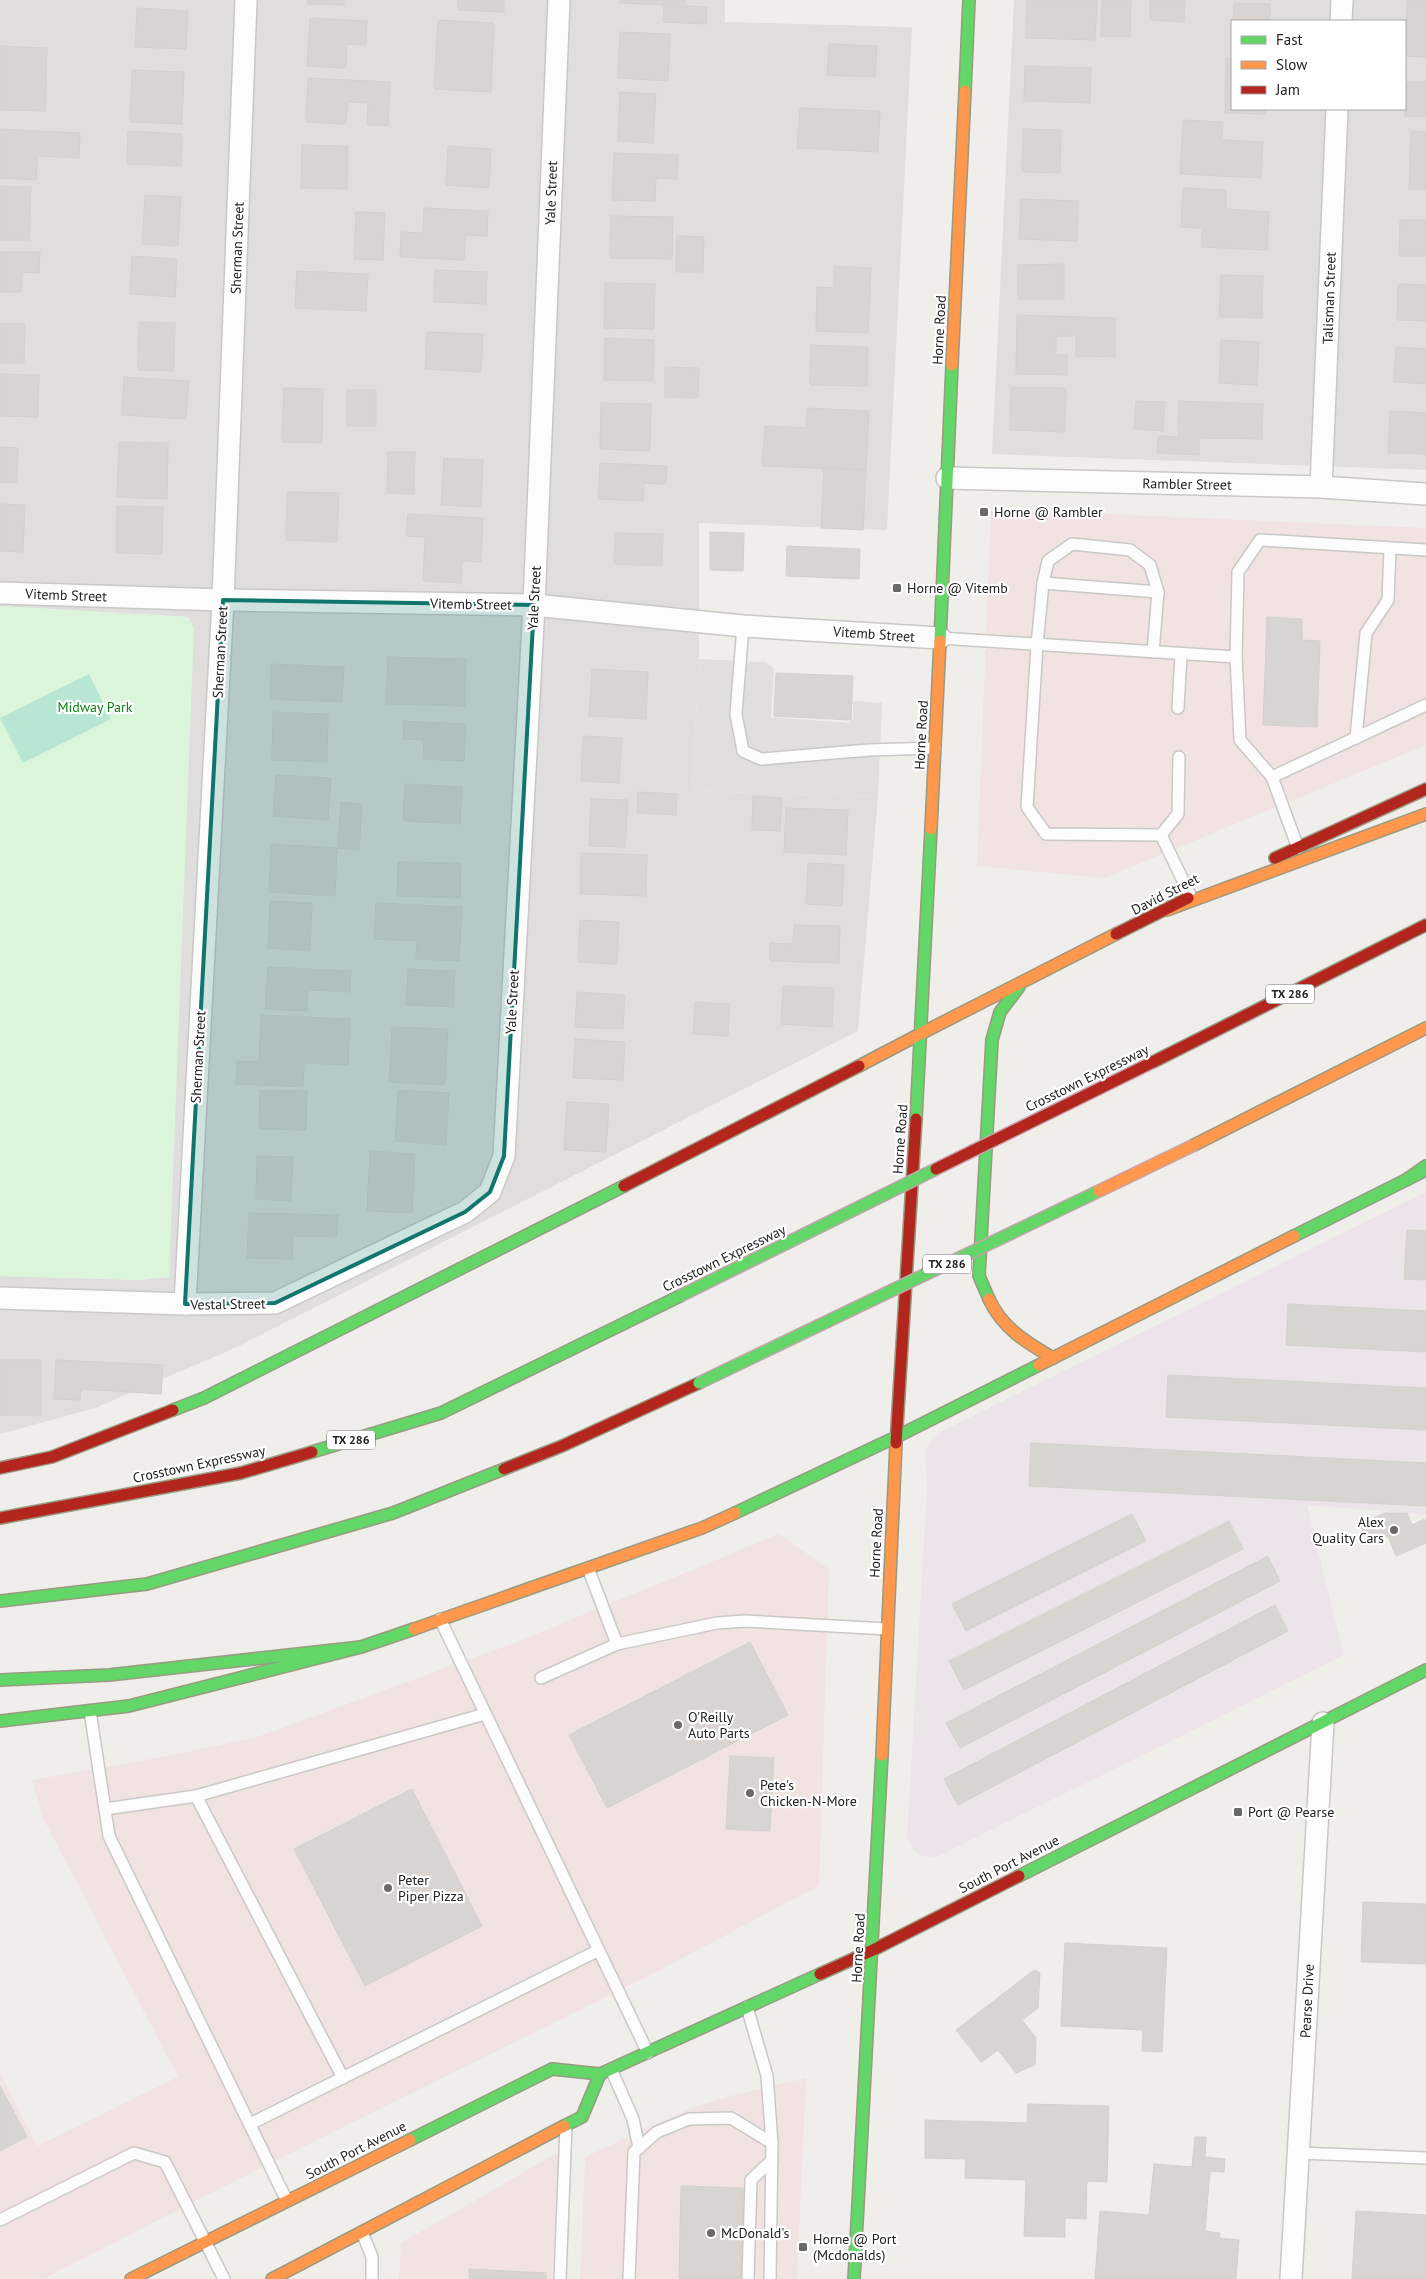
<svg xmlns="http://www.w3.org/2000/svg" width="1426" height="2279" font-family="'PT Sans',sans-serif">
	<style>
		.residential { fill: #dfdedc; fill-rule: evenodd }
		.commercial { fill: #f1e3e1 }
		.industrial { fill: #ede4e9 }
		.park { fill: #daf5da }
		.pitch { fill: #b7e6d2 }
		.parking { fill: #e0dfde }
		.building { fill: #d7d4d2; stroke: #d3d0cc }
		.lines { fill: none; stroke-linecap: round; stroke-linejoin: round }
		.lane-casing { stroke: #c9c8c7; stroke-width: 14 }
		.street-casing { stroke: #c9c8c7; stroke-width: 24 }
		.fast-casing { stroke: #999a82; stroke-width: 14 }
		.slow-casing { stroke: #999a82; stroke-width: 14 }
		.jam-casing { stroke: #999a82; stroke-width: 14 }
		.lane { stroke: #fdfcfc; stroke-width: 11 }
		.street { stroke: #fdfcfc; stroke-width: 21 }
		.fast { stroke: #63d668; stroke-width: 11 }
		.slow { stroke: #ff974d; stroke-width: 11 }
		.jam { stroke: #b3261e; stroke-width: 11 }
		.fast-bridge-casing { stroke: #c5a2ac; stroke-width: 14; stroke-linecap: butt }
		.slow-bridge-casing { stroke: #c5a2ac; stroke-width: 14; stroke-linecap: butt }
		.jam-bridge-casing { stroke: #c5a2ac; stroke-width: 14; stroke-linecap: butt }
		.fast-bridge { stroke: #63d668; stroke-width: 11 }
		.slow-bridge { stroke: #ff974d; stroke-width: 11 }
		.jam-bridge { stroke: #b3261e; stroke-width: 11 }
		.marked { fill: #0f766e; fill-opacity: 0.2; stroke: #0f766e; stroke-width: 4; stroke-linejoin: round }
		.poi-dot { fill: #6a6968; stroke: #fff; stroke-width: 2 }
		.labels { text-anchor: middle; stroke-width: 4.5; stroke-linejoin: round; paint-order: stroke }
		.shield { fill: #fff; stroke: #646464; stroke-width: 1 }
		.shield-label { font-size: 12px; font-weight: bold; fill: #222 }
		.street-label { font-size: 14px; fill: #222; stroke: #fff }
		.poi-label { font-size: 14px; fill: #222; stroke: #fff; text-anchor: start }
		.park-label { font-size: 14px; fill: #0c8416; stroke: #fff }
	</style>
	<rect width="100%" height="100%" fill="#f0eeeb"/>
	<g class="residential">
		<path d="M0,0H725V22L912,27L887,530L699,523V659L692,791L878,797L858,1031L235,1348L95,1408L0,1434V1276L139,1280L169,1277L188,617L0,606Z"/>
		<path d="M1014,0H1426V470L992,454ZM1232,21H1405V109H1232Z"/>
	</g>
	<g class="commercial">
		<path d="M991,509L1426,528V745L1105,878L977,866Z"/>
		<path d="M779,1534L829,1569L819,1886L654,1973L233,2182L43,2279H0V2073L37,2146L178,2077L42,1816L32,1780L162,1757L254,1738L514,1643Z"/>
		<path d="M806,2078L797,2279H580L585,2157L691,2108L730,2096Z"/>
		<path d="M559,2152L552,2279H399L401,2243Z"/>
	</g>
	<path class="industrial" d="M1426,1192V1515L1307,1505L1344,1655L937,1857L922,1856L916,1853L907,1837L927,1487L925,1451L931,1440L942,1431Z"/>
	<path class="park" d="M0,606L188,617L194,628L169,1277L139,1280L0,1276Z"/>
	<path class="pitch" d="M89,674L111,719L23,763L0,718Z"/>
	<path class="parking" d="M699,659L766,662L774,669L771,717L849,723L853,718V701L882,703L878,797L692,791Z"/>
	<g class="building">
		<path d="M308,0H344V5L308,4Z"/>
		<path d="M458,0H504V12L458,10Z"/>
		<path d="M620,0H685V6L707,7L706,24L663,22L664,5L620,3Z"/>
		<path d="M1027,0H1097L1095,40L1026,38Z"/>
		<path d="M1102,0H1131L1130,37L1101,36Z"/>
		<path d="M1150,0H1185L1184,22L1150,20Z"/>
		<path d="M1407,0H1426V57L1405,56Z"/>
		<path d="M1234,3L1270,4V21H1233Z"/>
		<path d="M137,8L188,11L186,49L135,47Z"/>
		<path d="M310,18L367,21L366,45L347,44L346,68L307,66Z"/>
		<path d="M438,20L494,23L491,92L434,89Z"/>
		<path d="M620,32L670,34L668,81L618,78Z"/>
		<path d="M829,44L877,46L875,77L827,75Z"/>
		<path d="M0,46L47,48L45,111L0,110Z"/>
		<path d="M1226,58H1232V109H1266L1265,114L1225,113Z"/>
		<path d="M1025,66L1091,68L1090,103L1024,101Z"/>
		<path d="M132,70L184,72L182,124L130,122Z"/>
		<path d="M308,78L390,82L388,126L367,125L368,103L348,102L346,124L306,122Z"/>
		<path d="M1407,82H1426V117L1405,116Z"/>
		<path d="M620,92L656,94L653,143L618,141Z"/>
		<path d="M800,108L880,111L878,152L797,148Z"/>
		<path d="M1183,120L1223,122L1222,140L1263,142L1261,178L1180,174Z"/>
		<path d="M0,129L80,133L79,158L38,156L36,180L0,178Z"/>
		<path d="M1023,129L1061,130L1060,173L1022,172Z"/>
		<path d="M128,131L182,134L181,166L127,164Z"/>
		<path d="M1411,131L1426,132V189H1409Z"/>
		<path d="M302,145L348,146L347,189L301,188Z"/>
		<path d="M448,146L491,149L489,188L446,185Z"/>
		<path d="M614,153L678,155L677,179L656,178L655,201L612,200Z"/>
		<path d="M0,186L31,187L29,240H0Z"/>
		<path d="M1183,188L1226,190V209L1269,212L1267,250L1202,247V228L1181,227Z"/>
		<path d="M145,195L181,197L178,246L142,244Z"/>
		<path d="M1021,199L1078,201L1077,241L1019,239Z"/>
		<path d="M424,208L488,211L487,236L466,235L464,260L400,257L401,232L423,233Z"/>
		<path d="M356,212L385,213L383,260L354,259Z"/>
		<path d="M611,216L673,217L672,259L610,258Z"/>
		<path d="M1400,220H1426V256H1399Z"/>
		<path d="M677,236L704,237L703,272H676Z"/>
		<path d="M0,252H40L39,273L22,272L21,292H0Z"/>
		<path d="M132,256L177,259L175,297L130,294Z"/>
		<path d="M1064,264V299H1018V265Z"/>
		<path d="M835,266L871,268L868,333L816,331L817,287L834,288Z"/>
		<path d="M435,270L487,272L486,304L434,302Z"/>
		<path d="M297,271L368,274L366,311L295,308Z"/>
		<path d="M1221,275L1263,276L1262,318L1219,317Z"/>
		<path d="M605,283L655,284L654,329L604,328Z"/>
		<path d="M1398,284L1426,285V321L1397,320Z"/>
		<path d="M1017,315L1115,318V357L1076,356V336H1056V355H1067V375L1016,374Z"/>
		<path d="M139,322L175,323L174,371L138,370Z"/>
		<path d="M0,323L25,324L24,363H0Z"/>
		<path d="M427,332L483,334L481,372L425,369Z"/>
		<path d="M605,338L654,340L653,381L604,380Z"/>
		<path d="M1221,340L1259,342L1257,385L1219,383Z"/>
		<path d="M811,345L868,347L867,386L810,385Z"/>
		<path d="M1396,347L1426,349V384L1394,382Z"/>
		<path d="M665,367L699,368L698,398L665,397Z"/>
		<path d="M0,374L39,375L38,417L0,416Z"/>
		<path d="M124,377L189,381L186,419L122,415Z"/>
		<path d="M1011,387L1066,388L1065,432L1010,430Z"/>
		<path d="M284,388L323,389L322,443L282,442Z"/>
		<rect x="347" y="390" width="29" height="36"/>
		<path d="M1136,401L1165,402L1163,431L1134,429Z"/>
		<path d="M1179,401L1263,404L1262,439L1199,438V455L1157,453L1158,436L1178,437Z"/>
		<path d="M601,403L651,404L650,451L600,449Z"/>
		<path d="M807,408L869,411L866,470L762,466L765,426L806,428Z"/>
		<path d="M1390,411L1426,413V454L1388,453Z"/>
		<path d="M119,442L168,443L167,499L117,497Z"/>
		<path d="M0,447L18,448L17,483L0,482Z"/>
		<path d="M388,452H415L414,494L387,493Z"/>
		<path d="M444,458L483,460L481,507L441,505Z"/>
		<path d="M600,463L667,466L666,484L644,483L643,501L598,499Z"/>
		<path d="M824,468L866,470L863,530L821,528Z"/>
		<path d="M287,492L339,493L337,542L286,540Z"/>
		<path d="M0,504L25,505L23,552L0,551Z"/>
		<path d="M117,506L163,507L162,554L116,553Z"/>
		<path d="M408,514L483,518L481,562L462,561L461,583L423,581L425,537L406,536Z"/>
		<path d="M710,532L744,533L743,571L710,570Z"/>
		<path d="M615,533L663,534L662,566L614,564Z"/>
		<path d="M787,546L860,549L859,579L786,576Z"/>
		<path d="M1267,617L1302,619V640L1320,641L1317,727L1263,725Z"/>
		<path d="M388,657L466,659L465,706L386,704Z"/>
		<path d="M271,664L344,667L342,702L270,699Z"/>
		<path d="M592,669L648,672L646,719L589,716Z"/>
		<path d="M776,673L853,676L851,720L774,716Z"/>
		<path d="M273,712L328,714L327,762L272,760Z"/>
		<path d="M404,721L466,724L464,761L423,759L424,740L403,739Z"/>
		<path d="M583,736L622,738L619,783L581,781Z"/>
		<path d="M276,775L331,778L328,820L273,816Z"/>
		<path d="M405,784L462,787L460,824L403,821Z"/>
		<path d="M638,792L677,794L676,815L637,813Z"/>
		<path d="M753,796L782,798L780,831L752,830Z"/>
		<path d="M591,799L628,800L625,847L589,846Z"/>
		<path d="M341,802L362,804L359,850L338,848Z"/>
		<path d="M786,808L848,810L846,855L784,852Z"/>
		<path d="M271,844L337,848L335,896L269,892Z"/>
		<path d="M581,853L647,855L646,896L580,894Z"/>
		<path d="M398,862L461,863L460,898L397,896Z"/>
		<path d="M808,863L844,865L842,906L806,904Z"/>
		<path d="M270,901L312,903L310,951L268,948Z"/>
		<path d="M376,903L462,907L459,961L416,959L417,941L374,939Z"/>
		<path d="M580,920L619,922L617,964L578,962Z"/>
		<path d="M794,925L840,926L839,963L770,961V943L793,944Z"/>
		<path d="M268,967L351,971L350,992L308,990L307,1011L265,1009Z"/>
		<path d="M408,969L455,971L453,1007L406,1005Z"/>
		<path d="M783,986L834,988L832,1027L781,1024Z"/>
		<path d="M577,992L625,995L623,1029L575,1027Z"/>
		<path d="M695,1002L730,1004L728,1036L693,1034Z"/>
		<path d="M261,1015L350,1019L348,1065L304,1063L303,1087L236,1084L237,1061L259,1062Z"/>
		<path d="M392,1027L448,1029L445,1085L389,1082Z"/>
		<path d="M575,1039L625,1042L623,1080L573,1078Z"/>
		<path d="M260,1090L307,1091L306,1130L259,1129Z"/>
		<path d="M398,1090L449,1093L446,1145L395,1141Z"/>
		<path d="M567,1102L609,1104L606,1152L564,1150Z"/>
		<path d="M370,1151L415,1154L412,1213L367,1211Z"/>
		<path d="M257,1156L293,1157L291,1201L256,1199Z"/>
		<path d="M249,1213L338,1215L337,1237L293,1236L292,1259L247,1258Z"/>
		<path d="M1407,1230L1426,1231V1280L1404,1279Z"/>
		<path d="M1288,1304L1426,1311V1352L1286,1345Z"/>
		<rect x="0" y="1360" width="41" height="55"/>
		<path d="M56,1360L163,1365L161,1394L81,1389L80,1400L54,1399Z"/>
		<path d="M1168,1375L1426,1388V1430L1166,1417Z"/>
		<path d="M1031,1443L1426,1463V1506L1029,1486Z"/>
		<path d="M1385,1513H1407L1412,1525L1425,1519L1426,1543L1396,1556L1388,1536L1368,1544L1360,1524Z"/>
		<path d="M1132,1514L1146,1541L966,1631L952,1604Z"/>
		<path d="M1229,1521L1243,1549L964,1690L949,1661Z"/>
		<path d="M1268,1556L1280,1581L960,1748L946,1723Z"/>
		<path d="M1275,1605L1288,1631L958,1805L944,1779Z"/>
		<path d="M750,1642L788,1715L607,1808L569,1735Z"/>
		<path d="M730,1756L774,1758L770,1831L726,1829Z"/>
		<path d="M412,1789L482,1926L365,1986L294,1849Z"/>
		<path d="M1363,1902L1426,1904V1964L1361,1962Z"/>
		<path d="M1065,1943L1167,1948L1162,2052L1142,2051L1143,2030L1061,2026Z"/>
		<path d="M1034,1970L1040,1973L1038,2008L1022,2020L1036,2038L1035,2065L1016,2073L998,2050L981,2062L956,2030Z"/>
		<path d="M0,2086L27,2137L0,2151Z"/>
		<path d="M1028,2104L1109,2106L1107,2182L1087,2181L1086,2219L1065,2218V2237L1024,2236L1026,2180L965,2178L966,2159L925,2158V2120L1027,2123Z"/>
		<path d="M1195,2137H1206L1205,2157L1225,2159L1224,2172L1210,2171L1205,2231L1220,2233L1219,2238L1239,2240L1236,2279H1095L1100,2211L1149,2215L1154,2164L1192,2167Z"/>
		<path d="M681,2186L743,2188L741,2279H679Z"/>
		<path d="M1356,2211L1426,2215V2279H1352Z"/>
		<path d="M469,2269L546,2273V2279H469Z"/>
	</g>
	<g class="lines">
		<defs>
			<g id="lane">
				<path d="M1043,583L1158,592"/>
				<path d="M743,626L736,714L743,751L761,759L869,750L935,748"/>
				<path d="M940,638L1236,657L1240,740L1272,777"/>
				<path d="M1153,652L1158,592L1150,565L1130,550L1072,544L1048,561L1043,583L1037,645L1027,807L1046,834L1161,835"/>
				<path d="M1236,657L1238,572L1260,540L1426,550"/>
				<path d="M1178,708L1181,655"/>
				<path d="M1356,738L1366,633L1388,600L1390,549"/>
				<path d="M1161,835L1178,814L1179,757"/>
				<path d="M1161,835L1191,897"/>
				<path d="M1298,848L1272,777L1426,705"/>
				<path d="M588,1568L617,1644L717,1623L746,1621L887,1629"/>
				<path d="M440,1619L648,2053"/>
				<path d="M541,1678L617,1644"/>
				<path d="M90,1711L109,1836L287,2201"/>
				<path d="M196,1796L343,2078"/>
				<path d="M105,1809L196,1796L485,1714"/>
				<path d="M747,2007L767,2076L772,2143"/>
				<path d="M611,2069L633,2119L639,2148"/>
				<path d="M250,2124L597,1951"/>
				<path d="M1299,2153L1426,2158"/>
				<path d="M0,2220L134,2153L165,2162L224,2279"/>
				<path d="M362,2232L372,2257V2279"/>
				<path d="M560,2279L566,2126"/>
				<path d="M629,2279L634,2152L657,2132L689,2119L731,2118L772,2143L770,2279"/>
				<path d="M748,2279L751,2180L772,2160"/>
			</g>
			<g id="street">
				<path d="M1341,21L1342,0"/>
				<path d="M947,478L1321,487L1426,494"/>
				<path d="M1321,487L1337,109"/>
				<path d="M0,593L223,600L534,605L743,626L940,638"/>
				<path d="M0,1298L185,1304L275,1303L465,1212L490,1192L504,1156L534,605L559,0"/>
				<path d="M185,1304L223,600L246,0"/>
				<path d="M1291,2279L1323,1723"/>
			</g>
			<g id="fast">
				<path d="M965,91L969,0"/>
				<path d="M940,641L952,365"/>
				<path d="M916,1119L931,829"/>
				<path d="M1406,1180L1426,1166"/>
				<path d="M1294,1236L1426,1170"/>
				<path d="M989,1299L979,1276L992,1040L1000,1012L1019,987"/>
				<path d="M173,1410L204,1398L624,1186"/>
				<path d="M312,1452L441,1413L680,1296"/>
				<path d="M735,1513L896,1437L1039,1365"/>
				<path d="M0,1601L147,1584L393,1513L504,1469"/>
				<path d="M0,1680L109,1675L361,1647"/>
				<path d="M0,1721L129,1706L361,1647L414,1629"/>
				<path d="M1019,1876L1426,1670"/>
				<path d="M564,2126L582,2117L600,2074"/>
				<path d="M410,2140L552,2069L600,2074L820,1974"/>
				<path d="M854,2279L882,1755"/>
			</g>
			<g id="slow">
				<path d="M952,365L965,91"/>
				<path d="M931,829L940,641"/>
				<path d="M1167,910L1426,814"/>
				<path d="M922,1033L1116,934"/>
				<path d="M859,1066L922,1033"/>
				<path d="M1194,1145L1426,1028"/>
				<path d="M989,1299C1002,1328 1027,1343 1053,1358"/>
				<path d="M1039,1365L1294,1236"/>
				<path d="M414,1629L702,1528L735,1513"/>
				<path d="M882,1755L896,1443"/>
				<path d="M131,2279L410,2140"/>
				<path d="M272,2279L564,2126"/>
			</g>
			<g id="jam">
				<path d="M1275,858L1426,789"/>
				<path d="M1116,934L1188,898"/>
				<path d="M1153,1062L1426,925"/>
				<path d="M624,1186L859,1066"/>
				<path d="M896,1443L916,1119"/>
				<path d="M0,1468L52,1457L173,1410"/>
				<path d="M504,1469L562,1446L699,1383"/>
				<path d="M0,1518L241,1473L312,1452"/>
				<path d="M820,1974L873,1950L1019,1876"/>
			</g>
		</defs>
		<use href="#lane" class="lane-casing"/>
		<use href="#street" class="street-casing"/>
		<use href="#fast" class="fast-casing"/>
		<use href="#slow" class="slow-casing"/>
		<use href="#jam" class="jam-casing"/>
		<use href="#lane" class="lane"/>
		<use href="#street" class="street"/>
		<use href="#fast" class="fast"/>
		<use href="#slow" class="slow"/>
		<use href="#jam" class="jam"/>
		<defs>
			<g id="fast-bridge">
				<path d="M680,1296L936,1169"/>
				<path d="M699,1383L1099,1191"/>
			</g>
			<path id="slow-bridge" d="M1099,1191L1194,1145"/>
			<path id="jam-bridge" d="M936,1169L1153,1062"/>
		</defs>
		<use href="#fast-bridge" class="fast-bridge-casing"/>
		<use href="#slow-bridge" class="slow-bridge-casing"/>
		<use href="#jam-bridge" class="jam-bridge-casing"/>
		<use href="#fast-bridge" class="fast-bridge"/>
		<use href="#slow-bridge" class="slow-bridge"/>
		<use href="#jam-bridge" class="jam-bridge"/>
	</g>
	<path class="marked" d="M223,600L534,605L504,1156L490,1192L465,1212L275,1303L185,1304Z"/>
	<g class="poi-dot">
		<rect x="979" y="507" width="10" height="10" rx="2.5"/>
		<rect x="892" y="583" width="10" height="10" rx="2.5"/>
		<circle cx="1394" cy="1530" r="5"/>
		<circle cx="678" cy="1725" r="5"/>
		<circle cx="750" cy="1793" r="5"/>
		<rect x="1233" y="1807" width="10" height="10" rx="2.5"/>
		<circle cx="388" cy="1888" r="5"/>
		<circle cx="711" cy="2233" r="5"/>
		<rect x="798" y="2242" width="10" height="10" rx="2.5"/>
	</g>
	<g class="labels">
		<g class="shield">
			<rect x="1266" y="984.5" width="48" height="19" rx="4"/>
			<rect x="923" y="1254.5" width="48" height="19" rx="4"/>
			<rect x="327" y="1430.5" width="48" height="19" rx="4"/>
		</g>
		<g class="shield-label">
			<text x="1290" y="998">TX 286</text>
			<text x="947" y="1268">TX 286</text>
			<text x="351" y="1444">TX 286</text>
		</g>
		<g class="street-label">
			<text transform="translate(551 193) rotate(-88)" y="5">Yale Street</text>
			<text transform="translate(237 248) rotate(-88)" y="5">Sherman Street</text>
			<text transform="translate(1329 298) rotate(-88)" y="5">Talisman Street</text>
			<text transform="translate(939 330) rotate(-87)" y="5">Horne Road</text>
			<text transform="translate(1187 484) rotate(1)" y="5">Rambler Street</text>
			<text transform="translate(66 595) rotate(2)" y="5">Vitemb Street</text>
			<text transform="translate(534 598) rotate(-87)" y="5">Yale Street</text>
			<text transform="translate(471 604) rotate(1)" y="5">Vitemb Street</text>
			<text transform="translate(874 634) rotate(4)" y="5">Vitemb Street</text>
			<text transform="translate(220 652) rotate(-87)" y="5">Sherman Street</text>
			<text transform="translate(921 735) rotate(-87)" y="5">Horne Road</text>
			<text transform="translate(1165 894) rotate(-27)" y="5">David Street</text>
			<text transform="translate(512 1002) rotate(-87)" y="5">Yale Street</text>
			<text transform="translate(198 1057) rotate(-87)" y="5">Sherman Street</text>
			<text transform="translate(1087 1078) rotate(-26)" y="5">Crosstown Expressway</text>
			<text transform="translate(900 1139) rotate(-86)" y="5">Horne Road</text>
			<text transform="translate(724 1258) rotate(-26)" y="5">Crosstown Expressway</text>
			<text transform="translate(228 1304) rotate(-1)" y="5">Vestal Street</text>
			<text transform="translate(199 1464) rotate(-12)" y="5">Crosstown Expressway</text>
			<text transform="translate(876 1543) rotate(-87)" y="5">Horne Road</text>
			<text transform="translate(1009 1864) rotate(-27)" y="5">South Port Avenue</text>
			<text transform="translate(858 1948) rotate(-87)" y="5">Horne Road</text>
			<text transform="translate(1307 2001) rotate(-87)" y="5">Pearse Drive</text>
			<text transform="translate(356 2150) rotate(-27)" y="5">South Port Avenue</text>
		</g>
		<g class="poi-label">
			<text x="994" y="517">Horne @ Rambler</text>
			<text x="907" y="593">Horne @ Vitemb</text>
			<text x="1384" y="1527" text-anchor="end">Alex<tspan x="1384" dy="16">Quality Cars</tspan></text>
			<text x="688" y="1722">O'Reilly<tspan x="688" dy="16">Auto Parts</tspan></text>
			<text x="760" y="1790">Pete's<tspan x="760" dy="16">Chicken-N-More</tspan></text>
			<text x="1248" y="1817">Port @ Pearse</text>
			<text x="398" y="1885">Peter<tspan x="398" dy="16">Piper Pizza</tspan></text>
			<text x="721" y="2238">McDonald's</text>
			<text x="813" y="2244">Horne @ Port<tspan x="813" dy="16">(Mcdonalds)</tspan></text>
		</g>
		<g class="park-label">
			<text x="95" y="712">Midway Park</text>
		</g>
	</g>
	<rect x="1231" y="20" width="175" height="90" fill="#ffffff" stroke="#a7a7a7"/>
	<rect x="1241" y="36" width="25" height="8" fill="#63d668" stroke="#a7a7a7"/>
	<text x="1276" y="45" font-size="15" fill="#222222">Fast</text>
	<rect x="1241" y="61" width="25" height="8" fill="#ff974d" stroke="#a7a7a7"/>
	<text x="1276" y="70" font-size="15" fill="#222222">Slow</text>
	<rect x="1241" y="86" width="25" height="8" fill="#b3261e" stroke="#a7a7a7"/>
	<text x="1276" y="95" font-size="15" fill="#222222">Jam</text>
</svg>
